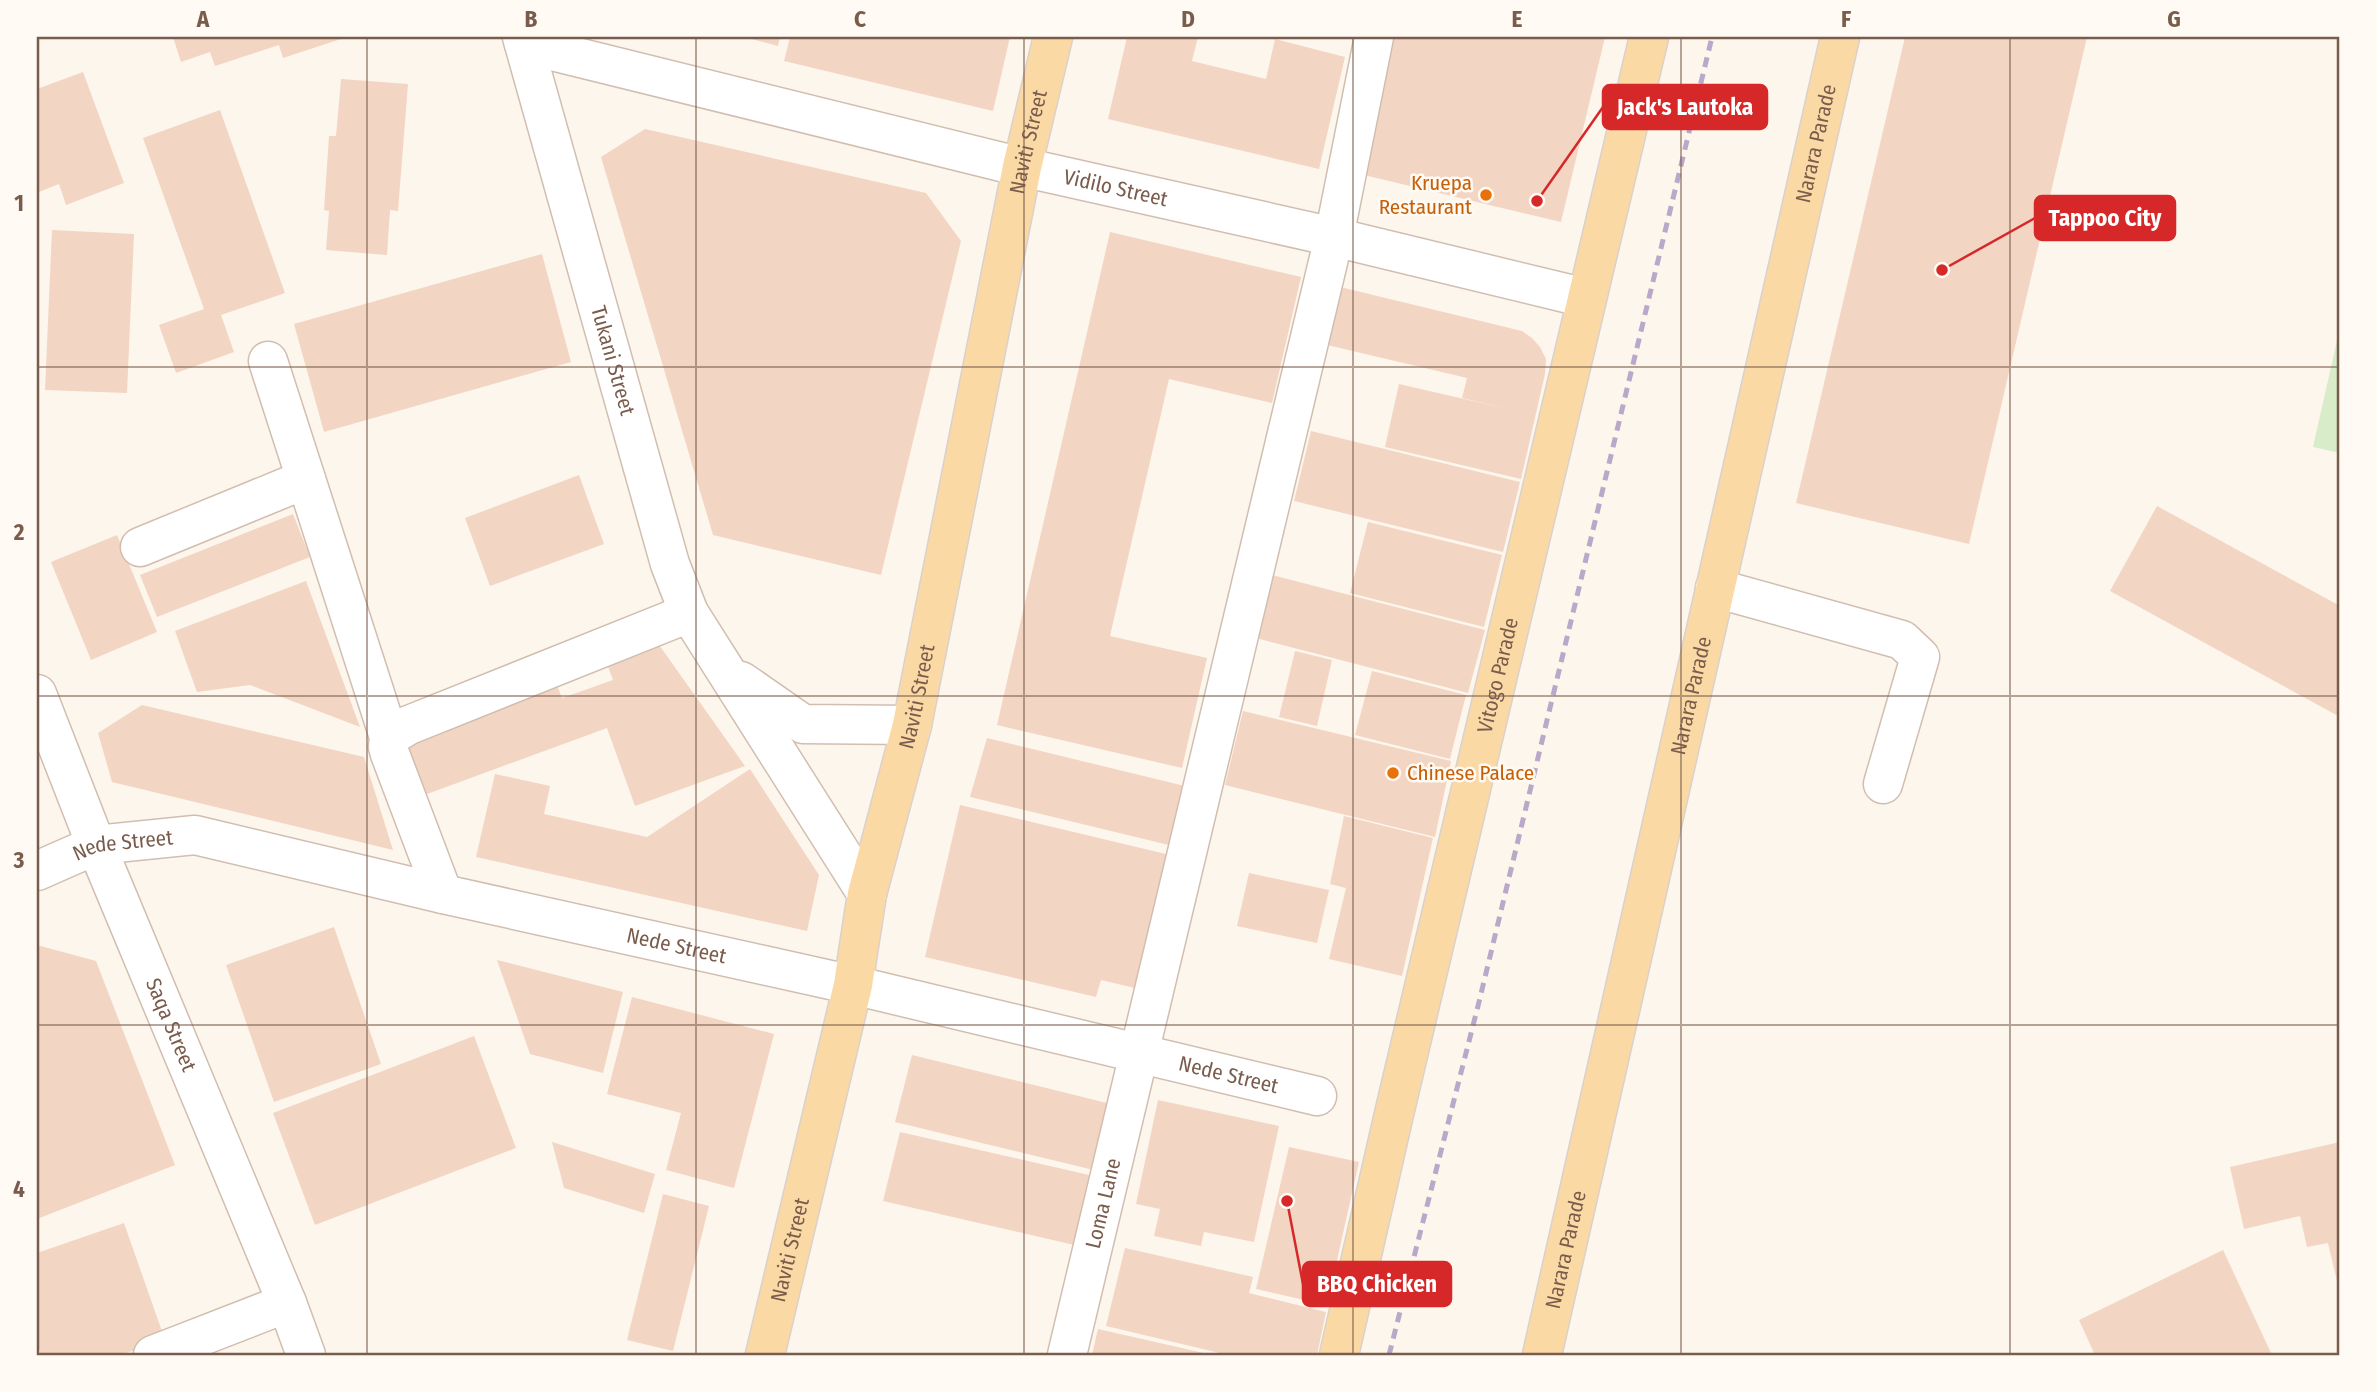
<svg xmlns="http://www.w3.org/2000/svg" width="2377" height="1392" font-family="'Fira Sans Condensed',sans-serif">
	<style>
		.green { fill: #d8ecc9 }
		.building { fill: #f3d5c3 }
		.lines { fill: none; stroke-linecap: round; stroke-linejoin: round }
		.minor-casing { stroke: #d1beb0; stroke-width: 41 }
		.major-casing { stroke: #dad1cd; stroke-width: 41 }
		.minor { stroke: #fff; stroke-width: 38 }
		.major { stroke: #fbd9a5; stroke-width: 38 }
		.rail { stroke: #b9a8c9; stroke-width: 5; stroke-dasharray: 10 7; stroke-linecap: butt }
		.grid { fill: none; stroke: #7a5c4d; stroke-width: 2; stroke-opacity: 0.55 }
		.food-dot { fill: #e8710a; stroke: #fffaf3; stroke-width: 2.5 }
		.labels { text-anchor: middle; stroke-width: 5; stroke-linejoin: round; paint-order: stroke }
		.street-label { font-size: 21px; fill: #7a5c4d; stroke: #fffaf3 }
		.food-label { font-size: 21px; fill: #c56008; stroke: #fffaf3; text-anchor: end }
		.leader { fill: none; stroke: #d62828; stroke-width: 2.5 }
		.callout-dot { fill: #d62828; stroke: #fffaf3; stroke-width: 2.5 }
		.callout { fill: #d62828; stroke: #d62828; stroke-width: 2.5 }
		.callout-label { font-size: 23px; text-anchor: middle; font-weight: bold; fill: #fff }
		.neatline { fill: none; stroke: #7a5c4d; stroke-width: 2.5 }
		.grid-label { font-size: 23px; text-anchor: middle; font-weight: bold; fill: #7a5c4d }
	</style>
	<rect width="100%" height="100%" fill="#fdf6ec"/>
	<path class="green" d="M2340,327V453L2313,447Z"/>
	<g class="building">
		<path d="M173,37H347L283,58L279,45L215,66L210,52L181,62Z"/>
		<path d="M744,37H780L778,46Z"/>
		<path d="M790,37H1010L993,111L784,61Z"/>
		<path d="M1127,37H1198L1192,61L1266,79L1275,39L1345,57L1319,169L1108,119Z"/>
		<path d="M1374,37H1605L1561,222L1343,170Z"/>
		<path d="M1905,37H2087L1969,544L1796,503Z"/>
		<path d="M83,72L124,183L66,205L59,184L39,192L37,184V89Z"/>
		<path d="M341,79L408,84L398,211L390,210L387,255L326,250L329,211L324,210L329,136H336Z"/>
		<path d="M220,110L285,293L221,315L234,352L176,373L159,325L204,309L143,138Z"/>
		<path d="M645,129L926,193L961,241L881,575L713,535L601,157Z"/>
		<path d="M52,230L134,234L127,393L45,390Z"/>
		<path d="M1110,232L1301,277L1272,403L1169,379L1110,636L1207,658L1182,768L997,725Z"/>
		<path d="M542,254L571,362L324,432L294,324Z"/>
		<path d="M1336,286L1522,331L1532,338L1540,347L1546,359L1545,374L1521,479L1385,447L1399,384L1512,410L1462,398L1467,378L1323,344Z"/>
		<path d="M1311,431L1520,482L1503,552L1294,501Z"/>
		<path d="M579,475L604,544L490,586L465,518Z"/>
		<path d="M2157,506L2340,606V717L2110,591Z"/>
		<path d="M293,514L310,557L157,617L140,575Z"/>
		<path d="M1368,522L1502,555L1484,627L1350,593Z"/>
		<path d="M117,535L157,632L91,660L51,562Z"/>
		<path d="M1272,575L1485,630L1468,693L1256,638Z"/>
		<path d="M306,581L360,727L250,685L197,692L175,631Z"/>
		<path d="M652,635L745,766L635,806L607,728L419,797L398,741L556,683L562,698L613,680L603,653Z"/>
		<path d="M1295,651L1332,660L1317,726L1279,717Z"/>
		<path d="M1372,671L1466,695L1450,759L1355,735Z"/>
		<path d="M142,705L364,757L393,850L112,782L98,733Z"/>
		<path d="M1243,711L1451,761L1435,837L1225,785Z"/>
		<path d="M987,738L1189,787L1173,846L970,797Z"/>
		<path d="M750,769L819,875L807,931L476,857L495,774L550,786L544,814L647,837Z"/>
		<path d="M960,805L1170,855L1139,989L1101,980L1096,997L925,957Z"/>
		<path d="M1344,816L1433,838L1402,976L1329,959L1346,888L1330,884Z"/>
		<path d="M1249,873L1329,890L1317,943L1237,926Z"/>
		<path d="M334,927L381,1064L274,1102L226,965Z"/>
		<path d="M37,945L96,961L175,1165L37,1219Z"/>
		<path d="M497,960L623,992L603,1073L530,1054Z"/>
		<path d="M632,997L774,1034L734,1188L666,1170L681,1113L607,1094Z"/>
		<path d="M474,1036L516,1148L315,1225L273,1113Z"/>
		<path d="M912,1055L1119,1106L1102,1172L895,1122Z"/>
		<path d="M1158,1100L1279,1126L1254,1242L1204,1232L1201,1246L1154,1236L1160,1209L1136,1204Z"/>
		<path d="M900,1132L1098,1177L1083,1247L883,1201Z"/>
		<path d="M552,1142L655,1174L644,1213L564,1188Z"/>
		<path d="M2340,1142V1290H2339L2328,1243L2307,1247L2300,1216L2244,1229L2230,1167Z"/>
		<path d="M1289,1147L1359,1162L1327,1305L1256,1289Z"/>
		<path d="M663,1194L709,1206L673,1351L627,1340Z"/>
		<path d="M124,1223L165,1340L120,1355H41L37,1342V1253Z"/>
		<path d="M1125,1248L1253,1277L1249,1293L1326,1312L1317,1355H1228L1106,1326Z"/>
		<path d="M2223,1250L2272,1355H2095L2079,1320Z"/>
		<path d="M1098,1329L1208,1354V1355H1092Z"/>
	</g>
	<g class="lines">
		<defs>
			<g id="minor">
				<path id="s1" d="M522,37L670,564L689,613L867,894"/>
				<path id="s2" d="M524,44L1022,167L1334,237L1586,298"/>
				<path d="M268,361L389,737L388,747L390,754L443,894"/>
				<path d="M140,547L306,479"/>
				<path d="M1715,588L1902,640L1920,657L1883,784"/>
				<path d="M741,681L803,724L912,725"/>
				<path id="s3" d="M37,694L96,845L287,1303L306,1355"/>
				<path d="M389,737L409,725L689,613"/>
				<path id="s4" d="M37,871L96,845L195,835L443,894L853,985L1317,1096"/>
				<path d="M153,1355L287,1303"/>
				<path id="s5" d="M1067,1355L1334,237L1374,37"/>
			</g>
			<g id="major">
				<path id="s6" d="M765,1355L853,985L867,894L912,725L1022,167L1053,37"/>
				<path id="s7" d="M1339,1355L1394,1114L1649,37"/>
				<path id="s8" d="M1542,1355L1840,37"/>
			</g>
		</defs>
		<use href="#minor" class="minor-casing"/>
		<use href="#major" class="major-casing"/>
		<use href="#minor" class="minor"/>
		<use href="#major" class="major"/>
		<path class="rail" d="M1389,1355L1479,1002L1712,37"/>
	</g>
	<path class="grid" d="M367,37V1355M696,37V1355M1024,37V1355M1353,37V1355M1681,37V1355M2010,37V1355M37,367H2340M37,696H2340M37,1025H2340"/>
	<g class="food-dot">
		<circle cx="1486" cy="195" r="7"/>
		<circle cx="1393" cy="773" r="7"/>
	</g>
	<g class="labels">
		<g class="street-label">
			<text dy="7" stroke="none"><textPath href="#s6" startOffset="1242">Naviti Street</textPath></text>
			<text dy="7" stroke="none"><textPath href="#s8" startOffset="1242">Narara Parade</textPath></text>
			<text dy="7" stroke="none"><textPath href="#s2" startOffset="609">Vidilo Street</textPath></text>
			<text dy="7" stroke="none"><textPath href="#s1" startOffset="336">Tukani Street</textPath></text>
			<text dy="7" stroke="none"><textPath href="#s7" startOffset="698">Vitogo Parade</textPath></text>
			<text dy="7" stroke="none"><textPath href="#s8" startOffset="676">Narara Parade</textPath></text>
			<text dy="7" stroke="none"><textPath href="#s6" startOffset="676">Naviti Street</textPath></text>
			<text dy="7" stroke="none"><textPath href="#s4" startOffset="91">Nede Street</textPath></text>
			<text dy="7" stroke="none"><textPath href="#s4" startOffset="658">Nede Street</textPath></text>
			<text dy="7" stroke="none"><textPath href="#s3" startOffset="357">Saqa Street</textPath></text>
			<text dy="7" stroke="none"><textPath href="#s4" startOffset="1225">Nede Street</textPath></text>
			<text dy="7" stroke="none"><textPath href="#s5" startOffset="156">Loma Lane</textPath></text>
			<text dy="7" stroke="none"><textPath href="#s8" startOffset="108">Narara Parade</textPath></text>
			<text dy="7" stroke="none"><textPath href="#s6" startOffset="108">Naviti Street</textPath></text>
		</g>
		<g class="food-label">
			<text x="1472" y="190">Kruepa<tspan x="1472" dy="24">Restaurant</tspan></text>
			<text x="1407" y="780" text-anchor="start">Chinese Palace</text>
		</g>
	</g>
	<path class="leader" d="M1537 201L1603 107M1942 270L2035 218M1287 1201L1303 1284"/>
	<g class="callout-dot">
		<circle cx="1537" cy="201" r="7"/>
		<circle cx="1942" cy="270" r="7"/>
		<circle cx="1287" cy="1201" r="7"/>
	</g>
	<g class="callout">
		<rect x="1603" y="85" width="164" height="44" rx="7"/>
		<rect x="2035" y="196" width="140" height="44" rx="7"/>
		<rect x="1303" y="1262" width="148" height="44" rx="7"/>
	</g>
	<g class="callout-label">
		<text x="1685" y="115">Jack's Lautoka</text>
		<text x="2105" y="226">Tappoo City</text>
		<text x="1377" y="1292">BBQ Chicken</text>
	</g>
	<rect width="2377" height="1392" fill="none" stroke="#fffaf3" stroke-width="77"/>
	<rect x="38" y="38" width="2300" height="1316" class="neatline"/>
	<g class="grid-label">
		<text x="203" y="27">A</text>
		<text x="531" y="27">B</text>
		<text x="860" y="27">C</text>
		<text x="1188" y="27">D</text>
		<text x="1517" y="27">E</text>
		<text x="1846" y="27">F</text>
		<text x="2174" y="27">G</text>
		<text x="19" y="211">1</text>
		<text x="19" y="540">2</text>
		<text x="19" y="868">3</text>
		<text x="19" y="1197">4</text>
	</g>
</svg>
